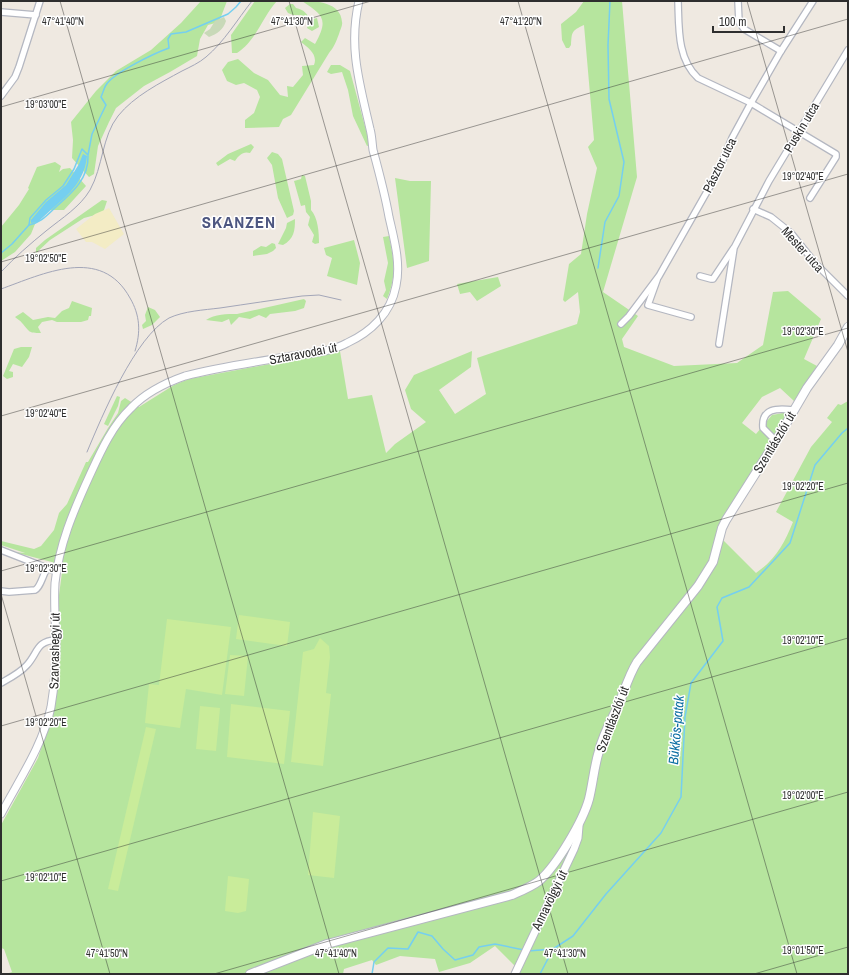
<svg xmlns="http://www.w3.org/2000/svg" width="849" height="975" font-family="'Archivo Narrow',sans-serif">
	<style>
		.green { fill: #b6e59e }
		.sand { fill: #f3ecc5 }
		.cemetery { fill: #c8d9b8 }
		.pitch { fill: #c9ec9a }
		.water { fill: #75cff0 }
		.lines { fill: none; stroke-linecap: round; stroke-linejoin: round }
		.stream { stroke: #75cff0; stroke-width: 1.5 }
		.minor-casing { stroke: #b4b7c1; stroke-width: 8 }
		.tertiary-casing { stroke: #b4b7c1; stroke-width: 9 }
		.secondary-casing { stroke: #b4b7c1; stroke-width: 10 }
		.minor { stroke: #fff; stroke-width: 5.5 }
		.tertiary { stroke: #fff; stroke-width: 7 }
		.secondary { stroke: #fff; stroke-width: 8 }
		.tram { stroke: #a3a6b8; stroke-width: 1 }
		.ticks { fill: none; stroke: #2e2e2e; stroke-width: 1; stroke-opacity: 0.45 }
		.labels { text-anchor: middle; stroke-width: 3; stroke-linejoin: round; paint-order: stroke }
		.street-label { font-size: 13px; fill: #2e2e2e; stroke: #fff }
		.water-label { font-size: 14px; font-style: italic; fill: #0d6fa3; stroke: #fff }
		.district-label { font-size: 17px; font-weight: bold; letter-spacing: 1px; fill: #4d5680; stroke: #fff }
		.ticks-label { font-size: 10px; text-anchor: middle; fill: #2e2e2e; stroke: #fff; stroke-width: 3; stroke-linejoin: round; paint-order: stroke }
	</style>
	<rect width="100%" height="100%" fill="#efe9e1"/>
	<g class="green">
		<path d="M201,1H227L219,22L208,25L200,39L197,56L170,72L144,86L116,108L109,122L98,146L94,174L89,177L72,158L73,140L71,122L96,91L116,71L151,50L181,23Z"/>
		<path d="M255,1H277C263,16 256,41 237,53H232L231,35Z"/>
		<path d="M302,1C316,1 341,2 342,22C343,25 340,30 339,34C336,42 334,47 329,53L291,115L283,119L279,127L245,128V120L254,113L260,97L257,90L244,83L236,85L227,81L222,70L228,62L238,59L254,73L268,80L280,95L288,97L287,86L293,87L303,75L302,66L314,65C318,55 309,48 301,42L305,38L315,44C329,19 323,15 302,1Z"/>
		<path d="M584,1H622L637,177L603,292L638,316L622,339L624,347L674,366L737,363L763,345L773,292L788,291L821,319L804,359L817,366L794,401L780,388L762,397L742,423L756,434L772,415L789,412L718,535L756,573C776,559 784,544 793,522L776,512L811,447L832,422L827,418L838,404L841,405L848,401V974H513L519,970L495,946L470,963L439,972L435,959L400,956L376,965L372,960L344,969L343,974H6L12,972L4,949L1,948V825L38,758L54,709L57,610L63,565L14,552L25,553L1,545V541L34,549L41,546L54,530L59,513L67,504L86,462H88L108,428L118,413L121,401L125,398L139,407L174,385L189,379L340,351L348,399L372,395L386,453L395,444L426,422L411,409L405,390L414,375L472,351L471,367L439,390L455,414L486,394L477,358L577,324L580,312L578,292L565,302L563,300L569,264L581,254L587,214L597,168L588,147L594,140L584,25C571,31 572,32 571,45L569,48H566L562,40L561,24L576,12Z"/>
		<path d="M290,4H293L296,8C304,10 307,13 310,20L317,18L319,27L312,31L307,28L308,24L301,15H293L288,13L285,8Z"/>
		<path d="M331,65H340L350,71L370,145L367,146L353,116L348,90L342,72L331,74L327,72Z"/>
		<path d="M251,144L254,147L250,153C243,151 239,155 235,161L230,159L218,166L216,163L228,154Z"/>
		<path d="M272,152L278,154L282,159L294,211L293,215L287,218L278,198L272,165L267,158Z"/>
		<path d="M55,162L61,166L59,172L63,169L70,168L86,186L64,210H46L37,219L31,234L15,252L1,261V227L19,205L29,189L28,188L37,167Z"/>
		<path d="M302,175L305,176L311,201V210C318,218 319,232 319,243L315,244L312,242L314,235L308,225L310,217L306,212L305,205L301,206L294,181L301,179Z"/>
		<path d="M395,178L410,181H431L429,261L407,268Z"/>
		<path d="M102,200L107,201L103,213L84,218L50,240L36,253V248L45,240Z"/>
		<path d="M295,219C295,231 294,239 283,245L278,244L286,228L287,223Z"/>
		<path d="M389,236C394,261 397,274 387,299L383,296L386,290L384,281L388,263L383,237Z"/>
		<path d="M354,240L360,263L357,285L327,276L332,258L326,255L324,248Z"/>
		<path d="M272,243L275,244L276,248L273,251L267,254L253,256V251L261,246L266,247Z"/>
		<path d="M498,277L501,286L477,301L470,292L460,294L457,284Z"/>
		<path d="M304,299L306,301L304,308L295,311L270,314L266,318L259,315L250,319L239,317L231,325L229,319L222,322L206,320C215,314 227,314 237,314Z"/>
		<path d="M72,301L92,308L91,316H89L88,320L81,322H57L52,320L42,322L38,327L41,333C28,333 30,332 22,323C21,321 17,319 15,317L23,312L33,320L48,317L55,318L62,311L69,308Z"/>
		<path d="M148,307L155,310L160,317L152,325L143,329L142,325L146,321L145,315Z"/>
		<path d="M21,347H32L29,357L22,367L13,364L9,371L13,372V377L7,379L3,376L14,349Z"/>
		<path d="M117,396L120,397L118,406L108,426L104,424Z"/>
	</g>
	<path class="sand" d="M109,208L124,234L105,249L92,242H86L76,229L95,214Z"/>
	<path class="cemetery" d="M224,17L226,21C223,30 217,34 209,37L204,33L210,29L215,21Z"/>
	<g class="pitch">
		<path d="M239,615L290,622L287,646L236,639Z"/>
		<path d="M167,619L231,627L222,695L186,689L180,728L145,723L149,684L159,685Z"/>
		<path d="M320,638L329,646L330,657L326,693L331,694L323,766L291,762L303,652L314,649Z"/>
		<path d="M230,655L248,656L244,696L225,694Z"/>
		<path d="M231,704L290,711L284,764L227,757Z"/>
		<path d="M200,706L220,708L216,751L196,749Z"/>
		<path d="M146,727L156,729L118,891L108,889Z"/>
		<path d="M313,812L340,816L334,878L308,875Z"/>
		<path d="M228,876L249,879L246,911L238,913L225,911Z"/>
	</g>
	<path class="water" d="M83,154L87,156C84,188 59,201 38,222L31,223V220L46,202L66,185L79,164Z"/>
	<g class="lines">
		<g class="stream">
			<path d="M29,225C42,222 47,215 57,206C72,193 89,178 88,156"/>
			<path d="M1,253L12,244L29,225L30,218L46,200L63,186L74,169L82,149L88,155L92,134L106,105L101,97C103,93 104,88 106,85C113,73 155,53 169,48L168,39L171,34L186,32L228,14L236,7L241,1"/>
			<path d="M598,268L605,222L619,196L624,162L609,99L608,45L610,1"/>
			<path d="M528,951L553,949"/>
			<path d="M372,974L374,962L388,948L408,949L418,932L432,936L443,949L455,960L473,955L479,947L495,944L524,950"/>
			<path d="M540,974L553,949L573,936L606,894L661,833L681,797L685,717L691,683L723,641L717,607L722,598L749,587L790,543L815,465L842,433L848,428"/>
		</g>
		<defs>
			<g id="minor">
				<path d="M678,1C679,27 677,59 698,78L751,103L836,154V157L810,198"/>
				<path d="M738,1L739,22L744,29L781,51"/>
				<path d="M1,12L36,15"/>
				<path d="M1,96L15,77L19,67L40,1"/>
				<path d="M753,209L771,217L791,233L815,263L848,296"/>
				<path d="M700,276L711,279H713L733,249"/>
				<path d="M657,280L648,305L691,317"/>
				<path d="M621,324L629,316L659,276L717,174L732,138L751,103L781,51L813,1"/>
				<path d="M719,344L734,248L769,181L848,50"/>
				<path d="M776,441L763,428C761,408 777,408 793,410"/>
				<path d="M1,550L57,572"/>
				<path d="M1,591L9,592L35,590C40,588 43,575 47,568"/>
				<path d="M1,683C10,678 20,673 27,665C38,653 36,641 56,640"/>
			</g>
			<g id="tertiary">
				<path d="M1,814C19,780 43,745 51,707C55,684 56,661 56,638C55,620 54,601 55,583C59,545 73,512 89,477C100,453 111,427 131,408C146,392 165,383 185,376C220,367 256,362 292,356C310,353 331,352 347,343C371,332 391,313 396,286C401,263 394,239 389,217C385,194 379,172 373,150C372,143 372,136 370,129C360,85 348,47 359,1"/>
				<path d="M515,974L574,849L578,838L579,826"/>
			</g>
			<path id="secondary" d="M250,974L327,944L512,895C521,891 531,887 539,881C557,865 583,821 589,799C593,783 594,767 599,751C603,734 612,719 619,704C625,689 629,675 637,662L698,586L713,562L722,528L726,520L776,441L807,388L838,345L848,327"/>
		</defs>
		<use href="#minor" class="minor-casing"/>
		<use href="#tertiary" class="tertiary-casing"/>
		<use href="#secondary" class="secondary-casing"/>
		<use href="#minor" class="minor"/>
		<use href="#tertiary" class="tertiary"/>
		<use href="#secondary" class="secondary"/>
		<g class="tram">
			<path d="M1,272C15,257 30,244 46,231C62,218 80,207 90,190C103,167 102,136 118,116C134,96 160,83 182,71C190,67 199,63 206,57C224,42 237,20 252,1"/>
			<path d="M1,289C43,274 101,245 130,298C140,315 141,332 135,351"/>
			<path d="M87,452C102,416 135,337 169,318C184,311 204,310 220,308C247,304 274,300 302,296L319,295L341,300"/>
		</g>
	</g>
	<path class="ticks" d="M60,1L339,974M289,1L568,974M518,1L797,974M747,1L848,352M1,107L371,1M1,262L848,19M1,416L848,174M1,571L848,328M1,594L110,974M1,726L848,483M1,881L848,638M214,974L848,792M754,974L848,947"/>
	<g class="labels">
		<g class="street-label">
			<text transform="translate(801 127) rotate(-59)" y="5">Puskin utca</text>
			<text transform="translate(719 165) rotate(-64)" y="5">Pásztor utca</text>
			<text transform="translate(803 249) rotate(48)" y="5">Mester utca</text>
			<text transform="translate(303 353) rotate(-11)" y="5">Sztaravodai út</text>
			<text transform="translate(774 442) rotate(-59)" y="5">Szentlászlói út</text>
			<text transform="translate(54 651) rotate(-89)" y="5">Szarvashegyi út</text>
			<text transform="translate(612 719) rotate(-69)" y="5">Szentlászlói út</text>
			<text transform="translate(549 900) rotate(-64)" y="5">Annavölgyi út</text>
		</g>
		<g class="water-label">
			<text transform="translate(676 730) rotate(-85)" y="5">Bükkös-patak</text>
		</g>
		<g class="district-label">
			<text x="239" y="228">SKANZEN</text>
		</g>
	</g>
	<g class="ticks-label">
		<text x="63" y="25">47°41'40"N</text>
		<text x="292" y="25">47°41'30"N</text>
		<text x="521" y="25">47°41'20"N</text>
		<text x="46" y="108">19°03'00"E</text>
		<text x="803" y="180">19°02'40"E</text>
		<text x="46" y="262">19°02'50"E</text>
		<text x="803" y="335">19°02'30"E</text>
		<text x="46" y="417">19°02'40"E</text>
		<text x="803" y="490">19°02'20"E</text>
		<text x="46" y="572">19°02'30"E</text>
		<text x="803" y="644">19°02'10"E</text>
		<text x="46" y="726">19°02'20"E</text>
		<text x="803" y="799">19°02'00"E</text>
		<text x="46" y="881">19°02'10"E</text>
		<text x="803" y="954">19°01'50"E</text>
		<text x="107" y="957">47°41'50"N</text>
		<text x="336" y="957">47°41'40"N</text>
		<text x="565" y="957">47°41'30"N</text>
	</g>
	<rect width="849" height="975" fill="none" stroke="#2e2e2e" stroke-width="4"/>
	<path d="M713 26v6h71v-6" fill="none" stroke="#2e2e2e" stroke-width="2"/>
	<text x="719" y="26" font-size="12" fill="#2e2e2e" stroke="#ffffff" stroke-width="3" paint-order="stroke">100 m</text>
</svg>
